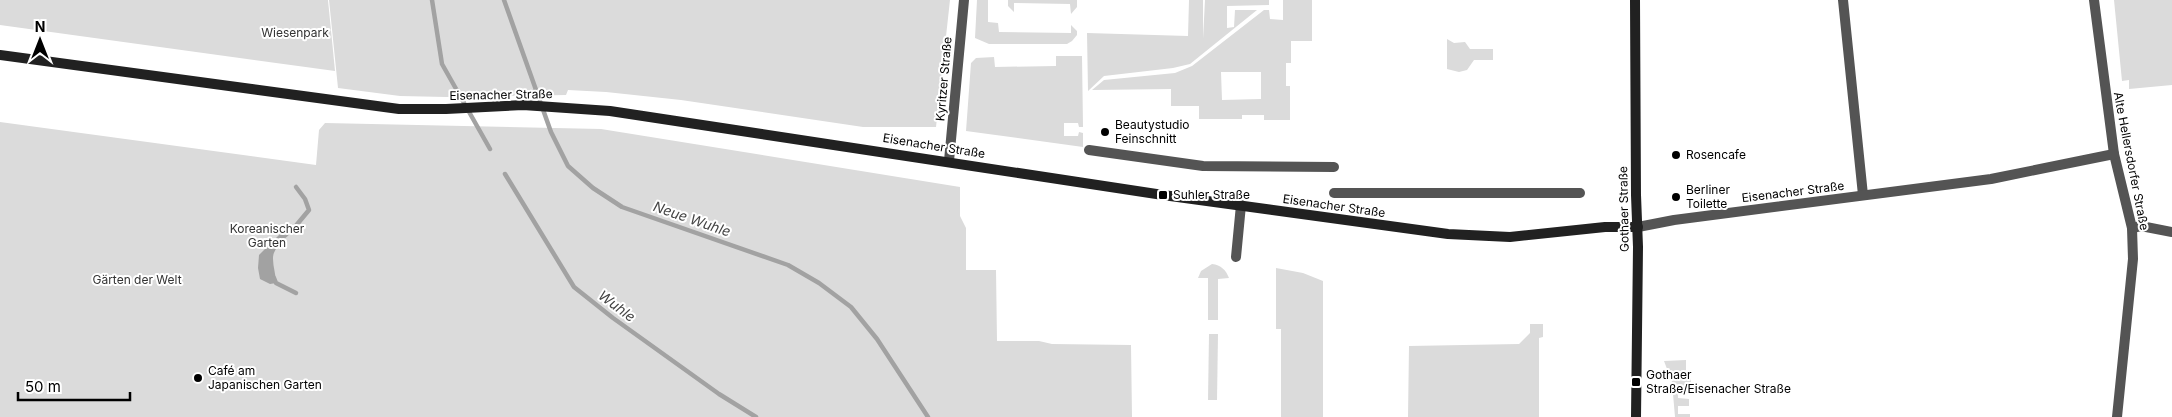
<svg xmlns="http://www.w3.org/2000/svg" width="2172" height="417" font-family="Inter,sans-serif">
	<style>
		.green { fill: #dbdbdb; fill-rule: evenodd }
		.water { fill: #a2a2a2 }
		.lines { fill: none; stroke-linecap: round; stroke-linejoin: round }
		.stream { stroke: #a2a2a2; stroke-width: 4.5 }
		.street { stroke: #545454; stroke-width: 10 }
		.secondary { stroke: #212121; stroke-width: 10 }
		.poi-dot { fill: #000; stroke: #fff; stroke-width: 2 }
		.labels { text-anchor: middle; stroke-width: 4; stroke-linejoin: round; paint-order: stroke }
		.park-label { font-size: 12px; fill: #323232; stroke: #fff }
		.street-label { font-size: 12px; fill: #000; stroke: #fff }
		.poi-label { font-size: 12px; fill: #000; stroke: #fff; text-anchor: start }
		.water-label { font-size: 14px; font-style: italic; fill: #434343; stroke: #fff }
	</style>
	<rect width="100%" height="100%" fill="#fff"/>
	<g class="green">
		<path d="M0,0H328L335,71L0,25Z"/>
		<path d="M329,0H950L936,127H863L681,100L606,92L568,90L566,95L446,97L400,96L338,88Z"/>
		<path d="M977,0H988V22L998,23L999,32L1071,33V25L1077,31V35L1072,41L1067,44H989L975,38Z"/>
		<path d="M1008,0H1077V7L1071,14L1070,4L1014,3V12L1008,6Z"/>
		<path d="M1189,0H1203V39L1205,0H1269V5L1227,6V28L1234,27L1235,10H1257L1190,64L1173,68L1104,76L1088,91L1087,33L1188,36Z"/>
		<path d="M1283,0H1312V41H1291V63H1286V86H1290V120H1264V115H1242V119H1199V106H1171V89L1092,90L1104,80L1175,73L1192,66L1264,10H1269L1270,19L1283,20ZM1221,72H1261V99L1222,100Z"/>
		<path d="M2114,0H2172V85L2129,89V80L2122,81Z"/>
		<path d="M1447,39L1454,43L1465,42L1470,49H1493V60H1474L1467,70L1459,72L1447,69Z"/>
		<path d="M1056,56H1082L1083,127H1079L1078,123H1064V136H1078L1079,132L1083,133V147L966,131L971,63L976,58L994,57L995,67L1056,66Z"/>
		<path d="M0,122L316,165L319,130L325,123L601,129L960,187V216L966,228V270H996L997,341H1039L1052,344L1131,345L1132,417H0Z"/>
		<path d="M1212,264C1221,265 1226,270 1229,278L1218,279V320H1208V278H1198L1201,271Z"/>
		<path d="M1276,268L1303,273L1323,281V417H1281V329H1276Z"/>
		<path d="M1530,324H1543V337L1539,338V417H1408L1409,346L1519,344L1530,333Z"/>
		<path d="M1209,334H1218L1217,400H1208Z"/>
		<path d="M1686,360V378H1691V392H1678V398L1689,399V406H1678V414H1690V417H1675L1672,382L1664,361Z"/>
	</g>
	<path class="water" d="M298,225C291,235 272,247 273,259C273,267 276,275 276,283L270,284L260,279L258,268L259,255L284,230Z"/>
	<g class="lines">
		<g class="stream">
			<path d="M432,0L442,64L490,149"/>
			<path d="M504,0L551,132L568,166L593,188L622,207L788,265L819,283L851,307L877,339L928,417"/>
			<path d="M505,174L574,287L613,318L719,394L756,417"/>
			<path d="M294,228L309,210L305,199L296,187"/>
			<path d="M274,278L276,283L296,293"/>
		</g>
		<g class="street">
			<path d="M1843,0L1863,195"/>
			<path d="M2094,0L2114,154L2132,228L2133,259L2117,417"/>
			<path d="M1089,150L1203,166L1334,167"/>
			<path d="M949,161L964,0"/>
			<path d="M1334,193H1580"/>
			<path d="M1638,227L1674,220L1991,179L2114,154"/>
			<path d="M2132,228L2141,226L2172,232"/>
			<path d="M1236,257L1241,205"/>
		</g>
		<g class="secondary">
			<path d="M1635,0L1636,195L1638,247L1636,417"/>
			<path d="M0,55L399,109H446L523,105L610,111L1163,195L1448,234L1510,237L1605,227H1638"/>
		</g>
	</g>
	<g class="poi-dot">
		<circle cx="1105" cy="132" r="5"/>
		<circle cx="1676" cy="155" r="5"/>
		<rect x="1158" y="190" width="10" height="10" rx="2.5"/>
		<circle cx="1676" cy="197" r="5"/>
		<circle cx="198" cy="378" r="5"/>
		<rect x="1631" y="377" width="10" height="10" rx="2.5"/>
	</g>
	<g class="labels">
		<g class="park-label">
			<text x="295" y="37">Wiesenpark</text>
			<text x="267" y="233">Koreanischer<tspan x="267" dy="14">Garten</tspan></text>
			<text x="137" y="284">Gärten der Welt</text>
		</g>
		<g class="street-label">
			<text transform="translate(944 79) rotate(-85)" y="4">Kyritzer Straße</text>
			<text transform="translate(501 95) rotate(-1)" y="4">Eisenacher Straße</text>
			<text transform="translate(934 146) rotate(9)" y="4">Eisenacher Straße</text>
			<text transform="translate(2131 161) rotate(79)" y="4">Alte Hellersdorfer Straße</text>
			<text transform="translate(1793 192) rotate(-7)" y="4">Eisenacher Straße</text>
			<text transform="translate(1334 206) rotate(8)" y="4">Eisenacher Straße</text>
			<text transform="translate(1624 209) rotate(-91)" y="4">Gothaer Straße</text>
		</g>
		<g class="poi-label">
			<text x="1115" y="129">Beautystudio<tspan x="1115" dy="14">Feinschnitt</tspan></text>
			<text x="1686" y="159">Rosencafe</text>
			<text x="1686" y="194">Berliner<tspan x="1686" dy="14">Toilette</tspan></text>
			<text x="1173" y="199">Suhler Straße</text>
			<text x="208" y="375">Café am<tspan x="208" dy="14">Japanischen Garten</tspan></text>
			<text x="1646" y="379">Gothaer<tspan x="1646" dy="14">Straße/Eisenacher Straße</tspan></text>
		</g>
		<g class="water-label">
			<text transform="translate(692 219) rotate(19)" y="5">Neue Wuhle</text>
			<text transform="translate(617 306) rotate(37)" y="5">Wuhle</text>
		</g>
	</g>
	<g transform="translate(40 40)" stroke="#ffffff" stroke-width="4" paint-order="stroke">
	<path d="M0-4L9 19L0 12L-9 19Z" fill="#000000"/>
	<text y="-8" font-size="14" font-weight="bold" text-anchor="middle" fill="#000000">N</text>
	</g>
	<path d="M18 392v8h112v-8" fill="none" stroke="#000000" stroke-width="2.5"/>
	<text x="25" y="392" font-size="15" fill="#000000" stroke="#ffffff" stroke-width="4" paint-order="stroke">50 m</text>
</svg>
